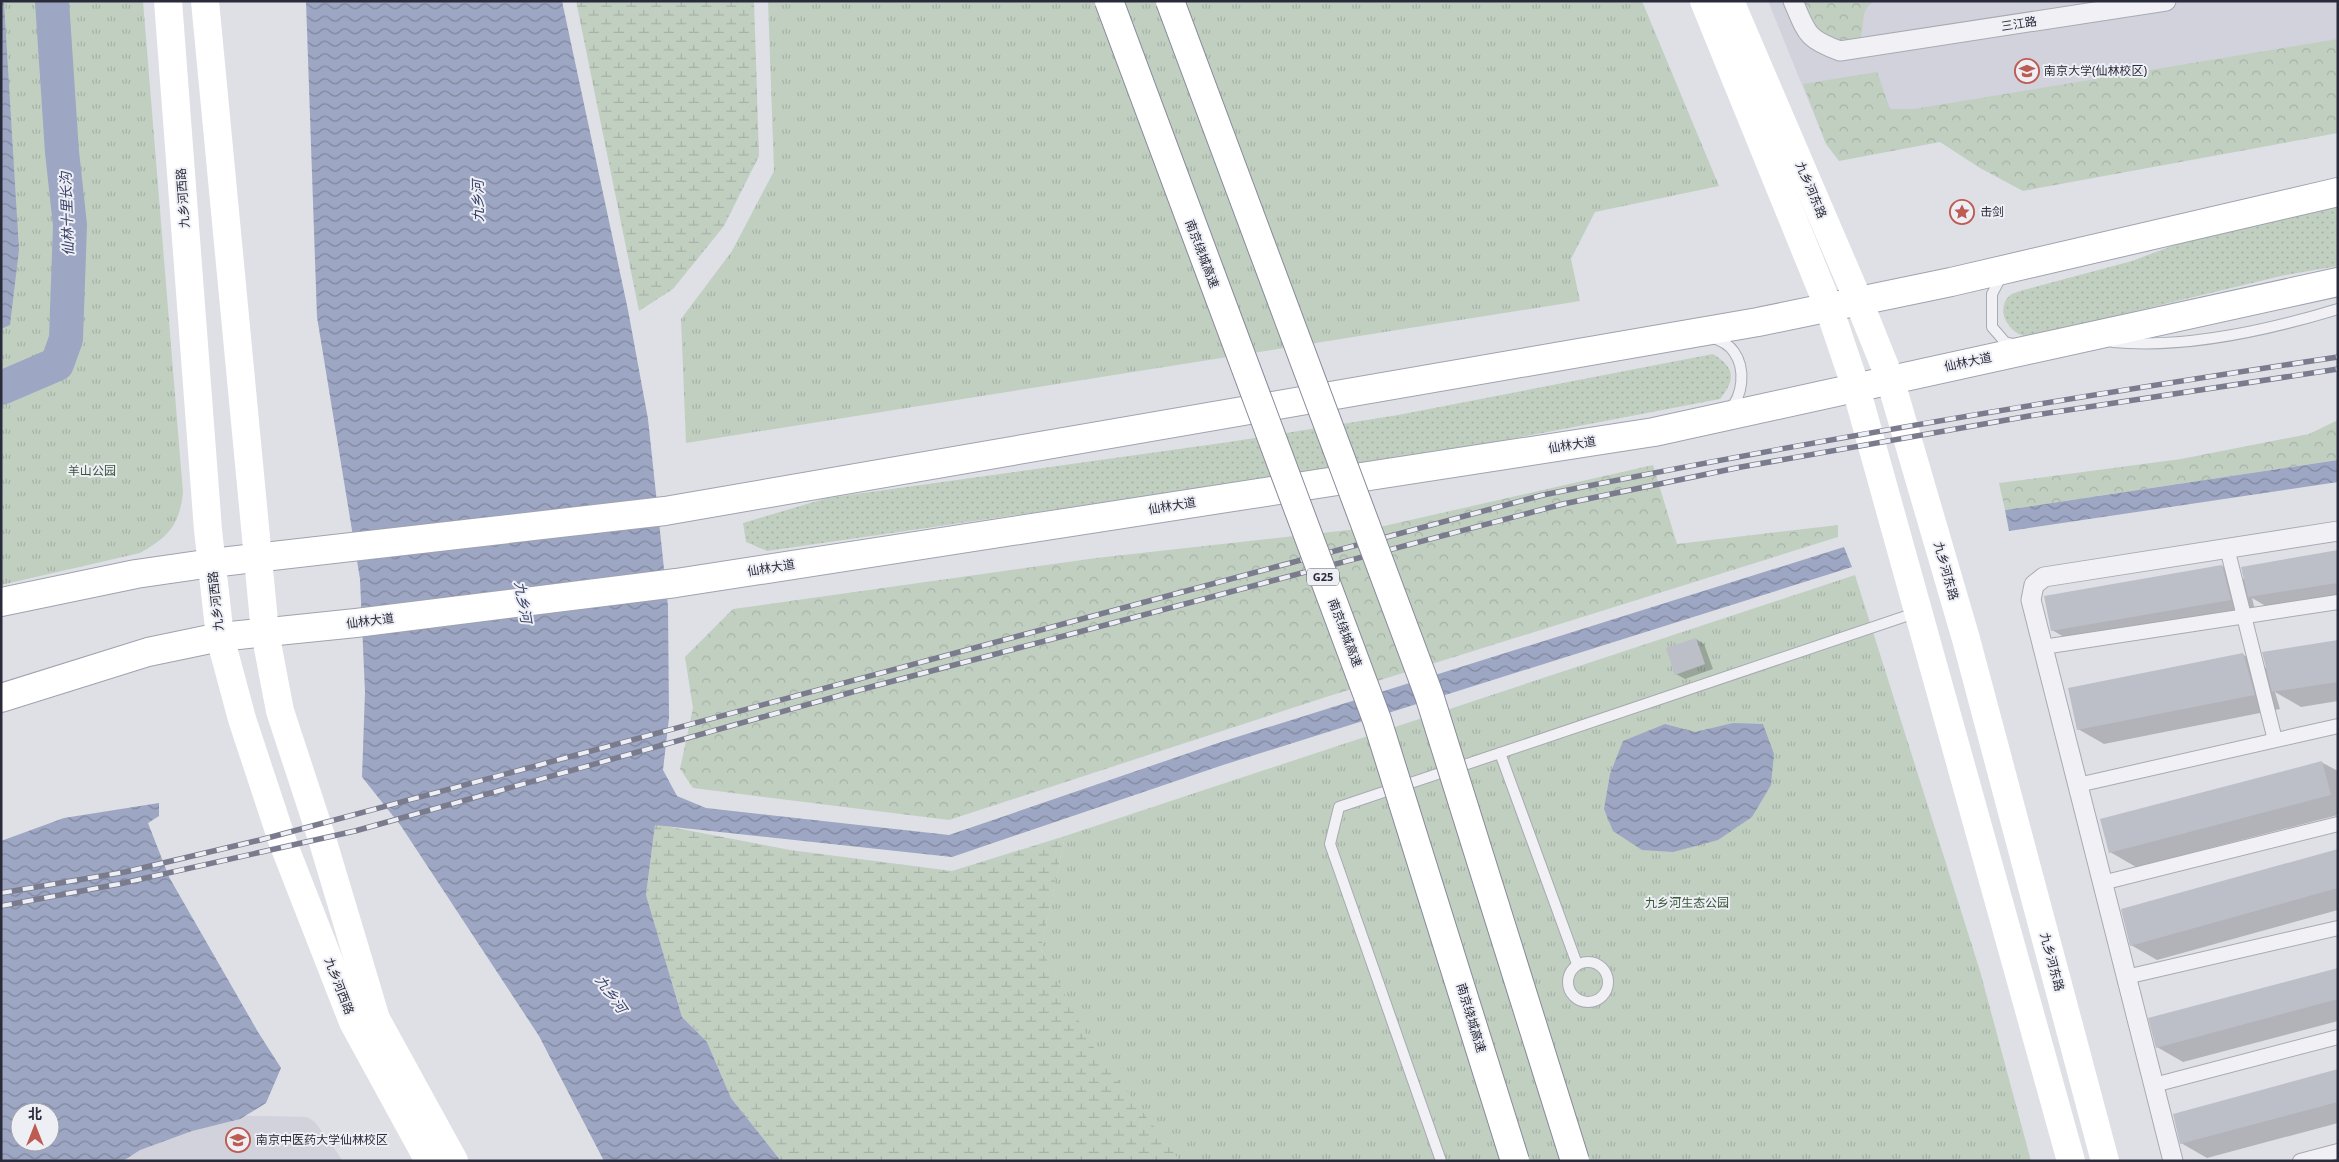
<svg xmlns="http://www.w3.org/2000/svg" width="2339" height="1162" font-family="'Noto Sans','Noto Sans SC',sans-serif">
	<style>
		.built { fill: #d1d2db }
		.grass { fill: url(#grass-dots) }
		.forest { fill: url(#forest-crowns) }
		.wetland { fill: url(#wetland-marsh) }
		.park { fill: url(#park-tufts) }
		.water { fill: url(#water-waves); fill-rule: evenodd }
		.shadow { fill: #0003 }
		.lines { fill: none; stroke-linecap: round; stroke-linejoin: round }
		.river { stroke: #9da6c2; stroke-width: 34 }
		.building { fill: #bcbec8 }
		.service-casing { stroke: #a8aab3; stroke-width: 12 }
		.pedestrian-casing { stroke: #a8aab3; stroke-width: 16 }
		.minor-casing { stroke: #a8aab3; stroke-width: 21 }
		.primary-casing { stroke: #9fa2b0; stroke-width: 30 }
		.service { stroke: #f1f1f5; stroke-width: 10 }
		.pedestrian { stroke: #f1f1f5; stroke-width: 14 }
		.minor { stroke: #f1f1f5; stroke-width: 19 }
		.secondary { stroke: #fff; stroke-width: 28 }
		.primary { stroke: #fff; stroke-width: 28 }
		.rail-casing { stroke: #7a7c8e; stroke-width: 5.5 }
		.rail { stroke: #eeeff4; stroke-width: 4; stroke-dasharray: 11; stroke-linecap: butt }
		.motorway-bridge-casing { stroke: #888a9b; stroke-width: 30; stroke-linecap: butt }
		.motorway-bridge { stroke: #fff; stroke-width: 28 }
		.labels { text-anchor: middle; stroke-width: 4; stroke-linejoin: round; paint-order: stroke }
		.shield { fill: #eeeff4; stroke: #646672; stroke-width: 1 }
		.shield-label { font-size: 11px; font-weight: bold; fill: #292b3b }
		.street-label { font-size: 12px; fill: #292b3b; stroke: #eeeff4 }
		.poi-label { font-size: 12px; fill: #292b3b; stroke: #eeeff4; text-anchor: start }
		.park-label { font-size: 12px; fill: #38553a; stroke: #eeeff4 }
		.water-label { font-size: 14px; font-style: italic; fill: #39426a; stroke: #eeeff4 }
	</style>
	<defs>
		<pattern id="grass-dots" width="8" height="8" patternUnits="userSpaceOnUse" patternTransform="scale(1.25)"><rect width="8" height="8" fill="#c1cfc1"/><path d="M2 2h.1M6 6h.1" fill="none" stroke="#a6b2a7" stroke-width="1.8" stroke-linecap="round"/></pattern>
		<pattern id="forest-crowns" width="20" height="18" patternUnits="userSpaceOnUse" patternTransform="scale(1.25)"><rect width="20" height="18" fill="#c1cfc1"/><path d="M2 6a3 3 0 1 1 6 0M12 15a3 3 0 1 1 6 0" fill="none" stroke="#a6b2a7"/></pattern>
		<pattern id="wetland-marsh" width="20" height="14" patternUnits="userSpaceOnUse" patternTransform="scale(1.25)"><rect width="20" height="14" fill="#c1cfc1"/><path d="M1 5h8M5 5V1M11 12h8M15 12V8" fill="none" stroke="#a6b2a7"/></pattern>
		<pattern id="park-tufts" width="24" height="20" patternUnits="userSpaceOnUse" patternTransform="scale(1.25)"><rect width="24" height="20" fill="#c1cfc1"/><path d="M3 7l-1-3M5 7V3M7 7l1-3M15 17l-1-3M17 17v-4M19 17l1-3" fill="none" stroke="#a6b2a7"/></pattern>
		<pattern id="water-waves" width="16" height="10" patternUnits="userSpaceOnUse" patternTransform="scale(1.25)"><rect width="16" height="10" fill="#9da6c2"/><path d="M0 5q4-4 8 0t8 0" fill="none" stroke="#80879f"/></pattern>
	</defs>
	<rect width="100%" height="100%" fill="#dee0e6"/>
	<g class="built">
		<path d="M1768,1H2338V57L1826,144Z"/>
		<path d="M215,1115L307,1117L315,1122L343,1161H120L129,1153Z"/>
	</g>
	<g class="grass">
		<path d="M2338,204V266L2281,276L2028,337C2011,335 1994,312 2009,296C2011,294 2017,292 2020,291L2132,261L2204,234Z"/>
		<path d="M1713,354C1735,367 1736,380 1720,399L1406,459L767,551L746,542L743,523L827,498L1229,442L1398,415Z"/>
	</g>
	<g class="forest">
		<path d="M1803,1H1877C1858,7 1866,25 1860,39C1846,45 1832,38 1819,33Z"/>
		<path d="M2338,39V133L2023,191L1980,168L1940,142L1839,161L1826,144L1803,84L1877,72L1890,109H1914Z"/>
		<path d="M2338,420V460L2005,510L1999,483L2181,459L2309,434Z"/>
		<path d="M1653,465L1677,544L1838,525V537L1323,698L949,820L693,788L680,769L693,708L685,657L733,609L1096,558L1384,526Z"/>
	</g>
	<g class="wetland">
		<path d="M576,1H754L759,156L724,226L673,289L639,311Z"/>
		<path d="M655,824L790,850L952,871L1065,836L1041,950L1180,1161H781L731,1098L707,1042L682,1017L646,895Z"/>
	</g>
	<g class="park">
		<path d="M1,1H143L183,493C179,526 168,537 140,553L1,585Z"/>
		<path d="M768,1H1642L1719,186L1595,212L1571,259L1580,301L686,443L681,319L732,251L774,171Z"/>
		<path d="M1855,575L1980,971L2031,1161H1180L1091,1044L1041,949L1065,836Z"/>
	</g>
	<g class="water">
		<path d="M1,1L4,3L19,250L10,325L1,329Z"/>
		<path d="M306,1H562L628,310L648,419L668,606L669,718L663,770L677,796L706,808L949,835L1221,742L1844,547L1852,567L1223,765L952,857L655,825L646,895L682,1017L707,1042L731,1098L781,1161H604L539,1036L401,826L362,777L365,692L360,579L317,317Z"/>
		<path d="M2338,460V482L2009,531L2005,510Z"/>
		<path d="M1733,723L1763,724L1774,754L1771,785L1752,817L1718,840L1673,852L1642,850L1613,831L1604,809L1610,774L1623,741L1665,724L1695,732Z"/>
		<path d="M159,803V816L148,823L169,877L258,1032L281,1068L266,1103L240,1119L192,1131L140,1150L123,1161H1V841L64,818ZM20,1112H50V1142H20Z"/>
	</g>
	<g class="shadow">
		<path d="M2338,552V602L2276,612L2252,598L2256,614L2078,645L2052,630L2222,566L2245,580Z"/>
		<path d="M1696,639L1704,644L1713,669L1685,679L1676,674Z"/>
		<path d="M2338,641V701L2301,707L2275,692L2280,709L2104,744L2078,729L2242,654L2268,669Z"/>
		<path d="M2321,762L2338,771V815L2136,867L2110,852Z"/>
		<path d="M2338,850V910L2157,960L2131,945Z"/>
		<path d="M2338,969V1021L2183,1062L2157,1047Z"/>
		<path d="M2338,1071V1123L2207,1158L2181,1143Z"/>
	</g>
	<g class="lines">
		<path class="river" d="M1,388L57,364L66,339L70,225L62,152L52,1"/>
	</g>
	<g class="building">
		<path d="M2338,550V583L2248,597L2241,567Z"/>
		<path d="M2222,565L2231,600L2051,631L2044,596Z"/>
		<path d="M1696,638L1705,664L1675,675L1666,648Z"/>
		<path d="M2338,640V682L2272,692L2262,652Z"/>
		<path d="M2243,653L2255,695L2077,730L2068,688Z"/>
		<path d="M2322,761L2331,795L2109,853L2100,819Z"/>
		<path d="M2338,849V888L2130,946L2121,909Z"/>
		<path d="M2338,968V999L2156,1048L2148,1018Z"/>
		<path d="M2338,1069V1102L2180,1144L2173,1114Z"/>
	</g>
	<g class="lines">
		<defs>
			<g id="service">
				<path d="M2001,277L1992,294V327L2005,342L2017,345"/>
				<path d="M1711,337C1720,340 1729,344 1734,352C1746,369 1743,396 1729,410"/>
				<path d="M2113,342C2185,349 2269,330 2338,309"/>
				<circle cx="1588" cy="982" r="20"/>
				<path d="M1577,964L1500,753L1918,612"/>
				<path d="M1441,1161L1330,844L1339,807L1500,753"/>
			</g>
			<g id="pedestrian">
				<path d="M2227,548L2275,740"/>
				<path d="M2043,647L2338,602"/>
				<path d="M2078,785L2338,726"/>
				<path d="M2102,883L2338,824"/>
				<path d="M2126,977L2338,928"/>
				<path d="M2154,1085L2338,1037"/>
				<path d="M2300,1161L2338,1151"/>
			</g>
			<g id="minor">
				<path d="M1793,1C1807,33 1806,39 1840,51L2166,1"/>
				<path d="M2173,1161L2031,600L2034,585L2044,577L2338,531"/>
			</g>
			<g id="primary">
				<path d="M1,602L136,574L212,563L665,511L1758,322L1951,282L2338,192"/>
				<path d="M1,698L148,652L220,637L356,623L676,583L1654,432L2338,282"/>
			</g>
		</defs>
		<use href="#service" class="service-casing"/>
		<use href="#pedestrian" class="pedestrian-casing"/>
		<use href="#minor" class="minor-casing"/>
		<use href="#primary" class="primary-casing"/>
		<use href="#service" class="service"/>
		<use href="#pedestrian" class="pedestrian"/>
		<use href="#minor" class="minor"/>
		<g class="secondary">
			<path d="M168,1L208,530L220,637L242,719L283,843L353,1022L429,1161"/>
			<path d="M205,1L265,632L280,711L323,842L376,1019L454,1161"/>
			<path d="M1704,1L1829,308L1856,388L2071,1161"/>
			<path d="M1730,1L1859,302L1890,379L1966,639L2105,1161"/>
		</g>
		<use href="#primary" class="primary"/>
		<defs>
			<g id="rail">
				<path d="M1,893L125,872L260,840L1543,495C1807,441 2072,397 2338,357"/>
				<path d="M1,906L119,884L355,831L863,689L1563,504L1741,467L2029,416L2338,369"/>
			</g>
		</defs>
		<use href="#rail" class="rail-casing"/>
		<use href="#rail" class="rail"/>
		<defs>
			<g id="motorway-bridge">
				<path d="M1109,1L1377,720L1515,1161"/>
				<path d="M1170,1L1429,695L1575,1161"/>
			</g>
		</defs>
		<use href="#motorway-bridge" class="motorway-bridge-casing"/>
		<use href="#motorway-bridge" class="motorway-bridge"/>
	</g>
	<defs>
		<symbol id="university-ring" viewBox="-11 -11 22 22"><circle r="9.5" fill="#eeeff4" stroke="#bd5c52" stroke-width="1.5"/><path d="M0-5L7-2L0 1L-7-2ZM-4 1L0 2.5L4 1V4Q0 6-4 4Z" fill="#bd5c52"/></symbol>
		<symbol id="sight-ring" viewBox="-11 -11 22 22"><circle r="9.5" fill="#eeeff4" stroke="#bd5c52" stroke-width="1.5"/><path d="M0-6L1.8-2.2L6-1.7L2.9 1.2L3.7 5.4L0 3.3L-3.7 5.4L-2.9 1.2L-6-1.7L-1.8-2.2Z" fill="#bd5c52"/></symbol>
	</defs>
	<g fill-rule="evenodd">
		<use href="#university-ring" x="2013" y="57" width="28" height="28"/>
		<use href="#sight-ring" x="1948" y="198" width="28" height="28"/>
		<use href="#university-ring" x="224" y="1126" width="28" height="28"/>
	</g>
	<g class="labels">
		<rect class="shield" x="1307" y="568.5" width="32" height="17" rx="4"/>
		<g class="shield-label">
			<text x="1323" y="581">G25</text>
		</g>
		<g class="street-label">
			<text transform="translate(2019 24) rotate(-9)" y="4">三江路</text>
			<text transform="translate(1811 190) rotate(67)" y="4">九乡河东路</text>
			<text transform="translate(183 198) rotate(-94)" y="4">九乡河西路</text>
			<text transform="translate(1202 254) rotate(69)" y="4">南京绕城高速</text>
			<text transform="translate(1968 362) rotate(-12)" y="4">仙林大道</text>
			<text transform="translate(1572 445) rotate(-9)" y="4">仙林大道</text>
			<text transform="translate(1172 506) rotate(-9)" y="4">仙林大道</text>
			<text transform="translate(771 568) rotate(-9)" y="4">仙林大道</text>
			<text transform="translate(1946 571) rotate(74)" y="4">九乡河东路</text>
			<text transform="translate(216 601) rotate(-96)" y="4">九乡河西路</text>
			<text transform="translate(370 621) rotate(-7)" y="4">仙林大道</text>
			<text transform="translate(1345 633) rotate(69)" y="4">南京绕城高速</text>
			<text transform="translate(2052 962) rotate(75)" y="4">九乡河东路</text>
			<text transform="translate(339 986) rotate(69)" y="4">九乡河西路</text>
			<text transform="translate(1471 1018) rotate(73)" y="4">南京绕城高速</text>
		</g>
		<g class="poi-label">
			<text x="2044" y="75">南京大学(仙林校区)</text>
			<text x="1980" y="216">击剑</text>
			<text x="256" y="1144">南京中医药大学仙林校区</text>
		</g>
		<g class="park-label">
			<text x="92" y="475">羊山公园</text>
			<text x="1687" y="907">九乡河生态公园</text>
		</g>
		<g class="water-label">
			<text transform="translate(478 201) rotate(-91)" y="5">九乡河</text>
			<text transform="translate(67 214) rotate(-92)" y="5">仙林十里长沟</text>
			<text transform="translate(523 602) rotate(80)" y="5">九乡河</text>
			<text transform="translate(611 994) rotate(55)" y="5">九乡河</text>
		</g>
	</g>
	<rect width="2339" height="1162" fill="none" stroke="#292b3b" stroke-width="5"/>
	<g transform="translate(35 1127)"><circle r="24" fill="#eeeff4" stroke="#9fa1aa"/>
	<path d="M0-4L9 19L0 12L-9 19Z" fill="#bd5c52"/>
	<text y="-8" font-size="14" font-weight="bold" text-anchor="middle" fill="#292b3b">北</text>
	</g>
</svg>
